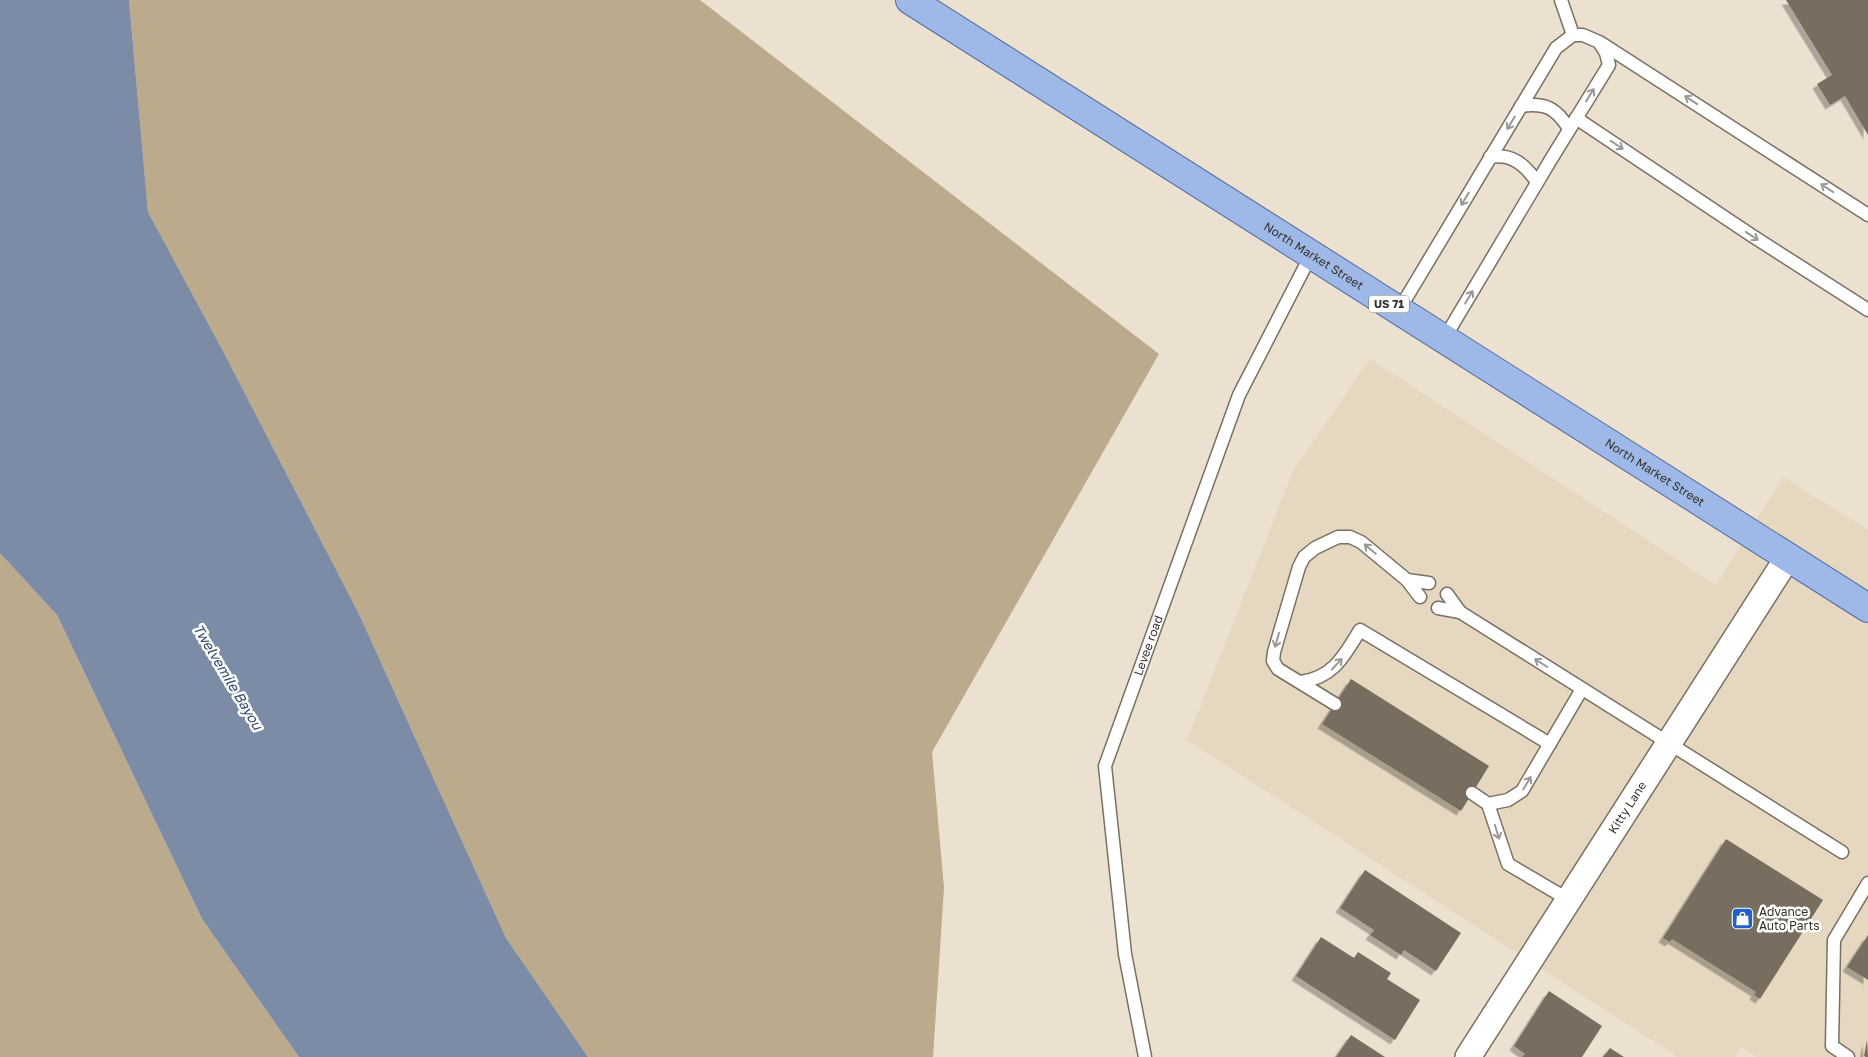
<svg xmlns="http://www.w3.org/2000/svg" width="1868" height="1057" font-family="'Golos Text',sans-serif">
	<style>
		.built { fill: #e5d7c0 }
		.forest { fill: #bcaa8d }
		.water { fill: #7c8ca6 }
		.building { fill: #776e5f; filter: url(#shadow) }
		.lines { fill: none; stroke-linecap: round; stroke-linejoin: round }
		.lane-casing { stroke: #797062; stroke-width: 15 }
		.street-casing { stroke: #797062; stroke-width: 28 }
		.primary-casing { stroke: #506b9b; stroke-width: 30 }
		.lane { stroke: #fff; stroke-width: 12 }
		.street { stroke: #fff; stroke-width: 25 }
		.primary { stroke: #9eb9e7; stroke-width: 28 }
		.oneway { stroke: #9a9896 }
		.labels { text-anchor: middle; stroke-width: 5; stroke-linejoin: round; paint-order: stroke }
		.shield { fill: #fff; stroke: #72706b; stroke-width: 1 }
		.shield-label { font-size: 11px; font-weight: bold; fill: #36322c }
		.street-label { font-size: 12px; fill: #36322c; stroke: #fff }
		.poi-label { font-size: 12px; fill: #36322c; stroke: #fff; text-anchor: start }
		.water-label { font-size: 14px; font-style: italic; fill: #324a72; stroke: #fff }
	</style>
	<defs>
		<filter id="shadow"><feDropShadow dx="-4.5" dy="4.5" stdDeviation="0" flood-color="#0004"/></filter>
	</defs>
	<rect width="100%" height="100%" fill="#ece1d1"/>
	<path class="built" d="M1370,359L1716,585L1783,477L1868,530V1057H1758L1741,1047L1735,1057H1678L1187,740L1293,471Z"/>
	<g class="forest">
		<path d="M129,0H700L1159,354L932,752L944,888L933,1057H588L506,938L359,614L223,351L148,212Z"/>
		<path d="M0,553L57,615L202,919L299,1057H0Z"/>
	</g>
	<path class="water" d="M0,0H129L148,212L223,351L359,614L506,938L588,1057H299L202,919L57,615L0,553Z"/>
	<g class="building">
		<path d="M1786,0H1868V135L1845,96L1830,105L1817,84L1832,75Z"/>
		<path d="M1351,679L1489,766L1461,811L1322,724Z"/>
		<path d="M1726,839L1823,900L1760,999L1754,995L1756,992L1672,939L1670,942L1663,938Z"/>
		<path d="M1365,870L1461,933L1436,971L1404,950L1401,955L1370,935L1374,930L1340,908Z"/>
		<path d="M1868,935V980L1847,967Z"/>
		<path d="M1321,937L1354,958L1358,952L1391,973L1387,979L1420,1000L1395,1040L1296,976Z"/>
		<path d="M1549,991L1602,1026L1582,1057H1522L1525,1054L1514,1046Z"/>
		<path d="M1351,1035L1385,1057H1336Z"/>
		<path d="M1867,1040L1868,1057H1866L1864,1056Z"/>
		<path d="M1610,1048L1624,1057H1603Z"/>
	</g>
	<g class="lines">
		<defs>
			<g id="lane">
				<path d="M1561,0L1573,35"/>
				<path d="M1601,43L1868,215"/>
				<path d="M1521,106C1546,102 1557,109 1569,129"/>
				<path d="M1576,118L1751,235L1868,310"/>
				<path d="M1490,157C1512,153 1525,165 1537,182"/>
				<path d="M1399,310L1556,48L1573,35H1583L1599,42L1606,53L1609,65L1550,161L1444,339"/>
				<path d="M1407,580L1429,583"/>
				<path d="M1447,594L1460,612L1842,852"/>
				<path d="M1438,608L1460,612"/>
				<path d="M1301,682C1334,677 1344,656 1360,630L1550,744"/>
				<path d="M1335,704L1278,669L1273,661L1274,652L1299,567L1304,557L1315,548L1338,537H1350L1361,542L1407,580L1420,597"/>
				<path d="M1472,793L1488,804L1508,864L1569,900"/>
				<path d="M1488,804L1508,800L1522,791L1582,689"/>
				<path id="s1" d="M1145,1057L1125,954L1105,766L1239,395L1311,255"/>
				<path d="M1848,1057L1832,1046L1834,940L1868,883"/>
			</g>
			<g id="street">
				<path id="s2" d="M1468,1057L1788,557"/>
			</g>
			<g id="primary">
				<path id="s3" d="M910,0L1868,608"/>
			</g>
		</defs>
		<use href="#lane" class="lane-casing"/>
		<use href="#street" class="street-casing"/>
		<use href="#primary" class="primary-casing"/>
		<use href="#lane" class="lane"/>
		<use href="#street" class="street"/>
		<use href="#primary" class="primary"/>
	</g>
	<defs><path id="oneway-shaft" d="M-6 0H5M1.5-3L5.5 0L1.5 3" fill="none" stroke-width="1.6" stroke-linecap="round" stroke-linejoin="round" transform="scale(1.25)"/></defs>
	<g class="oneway">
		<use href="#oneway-shaft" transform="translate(1590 95) rotate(-58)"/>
		<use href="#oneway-shaft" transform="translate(1691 100) rotate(-147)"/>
		<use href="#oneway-shaft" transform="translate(1511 123) rotate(121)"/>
		<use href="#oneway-shaft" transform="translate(1617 145) rotate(34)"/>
		<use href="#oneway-shaft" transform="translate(1827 188) rotate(-147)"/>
		<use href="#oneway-shaft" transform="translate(1465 199) rotate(121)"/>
		<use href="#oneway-shaft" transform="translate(1752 236) rotate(33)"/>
		<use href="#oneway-shaft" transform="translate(1469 297) rotate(-59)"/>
		<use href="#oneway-shaft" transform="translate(1370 549) rotate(-140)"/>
		<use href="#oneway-shaft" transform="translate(1277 640) rotate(106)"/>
		<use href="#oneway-shaft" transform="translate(1541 663) rotate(-148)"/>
		<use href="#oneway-shaft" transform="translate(1337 664) rotate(-47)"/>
		<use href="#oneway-shaft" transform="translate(1527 783) rotate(-59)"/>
		<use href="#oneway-shaft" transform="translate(1497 832) rotate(73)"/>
	</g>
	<defs>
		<symbol id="shop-square" viewBox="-11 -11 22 22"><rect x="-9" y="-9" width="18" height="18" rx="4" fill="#215fcb" stroke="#fff"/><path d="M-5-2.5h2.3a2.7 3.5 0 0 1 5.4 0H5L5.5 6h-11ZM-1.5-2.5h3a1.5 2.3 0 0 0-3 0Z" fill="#fff"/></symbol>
	</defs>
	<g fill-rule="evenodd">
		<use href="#shop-square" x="1730" y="906" width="25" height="25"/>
	</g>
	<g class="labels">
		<rect class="shield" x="1369" y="295.5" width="40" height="17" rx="4"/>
		<g class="shield-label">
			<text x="1389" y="308">US 71</text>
		</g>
		<g class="street-label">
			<text dy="4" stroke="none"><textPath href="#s3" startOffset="478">North Market Street</textPath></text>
			<text dy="4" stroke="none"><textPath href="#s3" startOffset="882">North Market Street</textPath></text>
			<text dy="4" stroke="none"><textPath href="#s1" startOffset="422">Levee road</textPath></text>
			<text dy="4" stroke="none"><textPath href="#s2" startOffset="296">Kitty Lane</textPath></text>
		</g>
		<g class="poi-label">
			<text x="1759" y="916">Advance<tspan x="1759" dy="14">Auto Parts</tspan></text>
		</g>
		<g class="water-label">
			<text transform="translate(228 677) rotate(59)" y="5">Twelvemile Bayou</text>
		</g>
	</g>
</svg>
